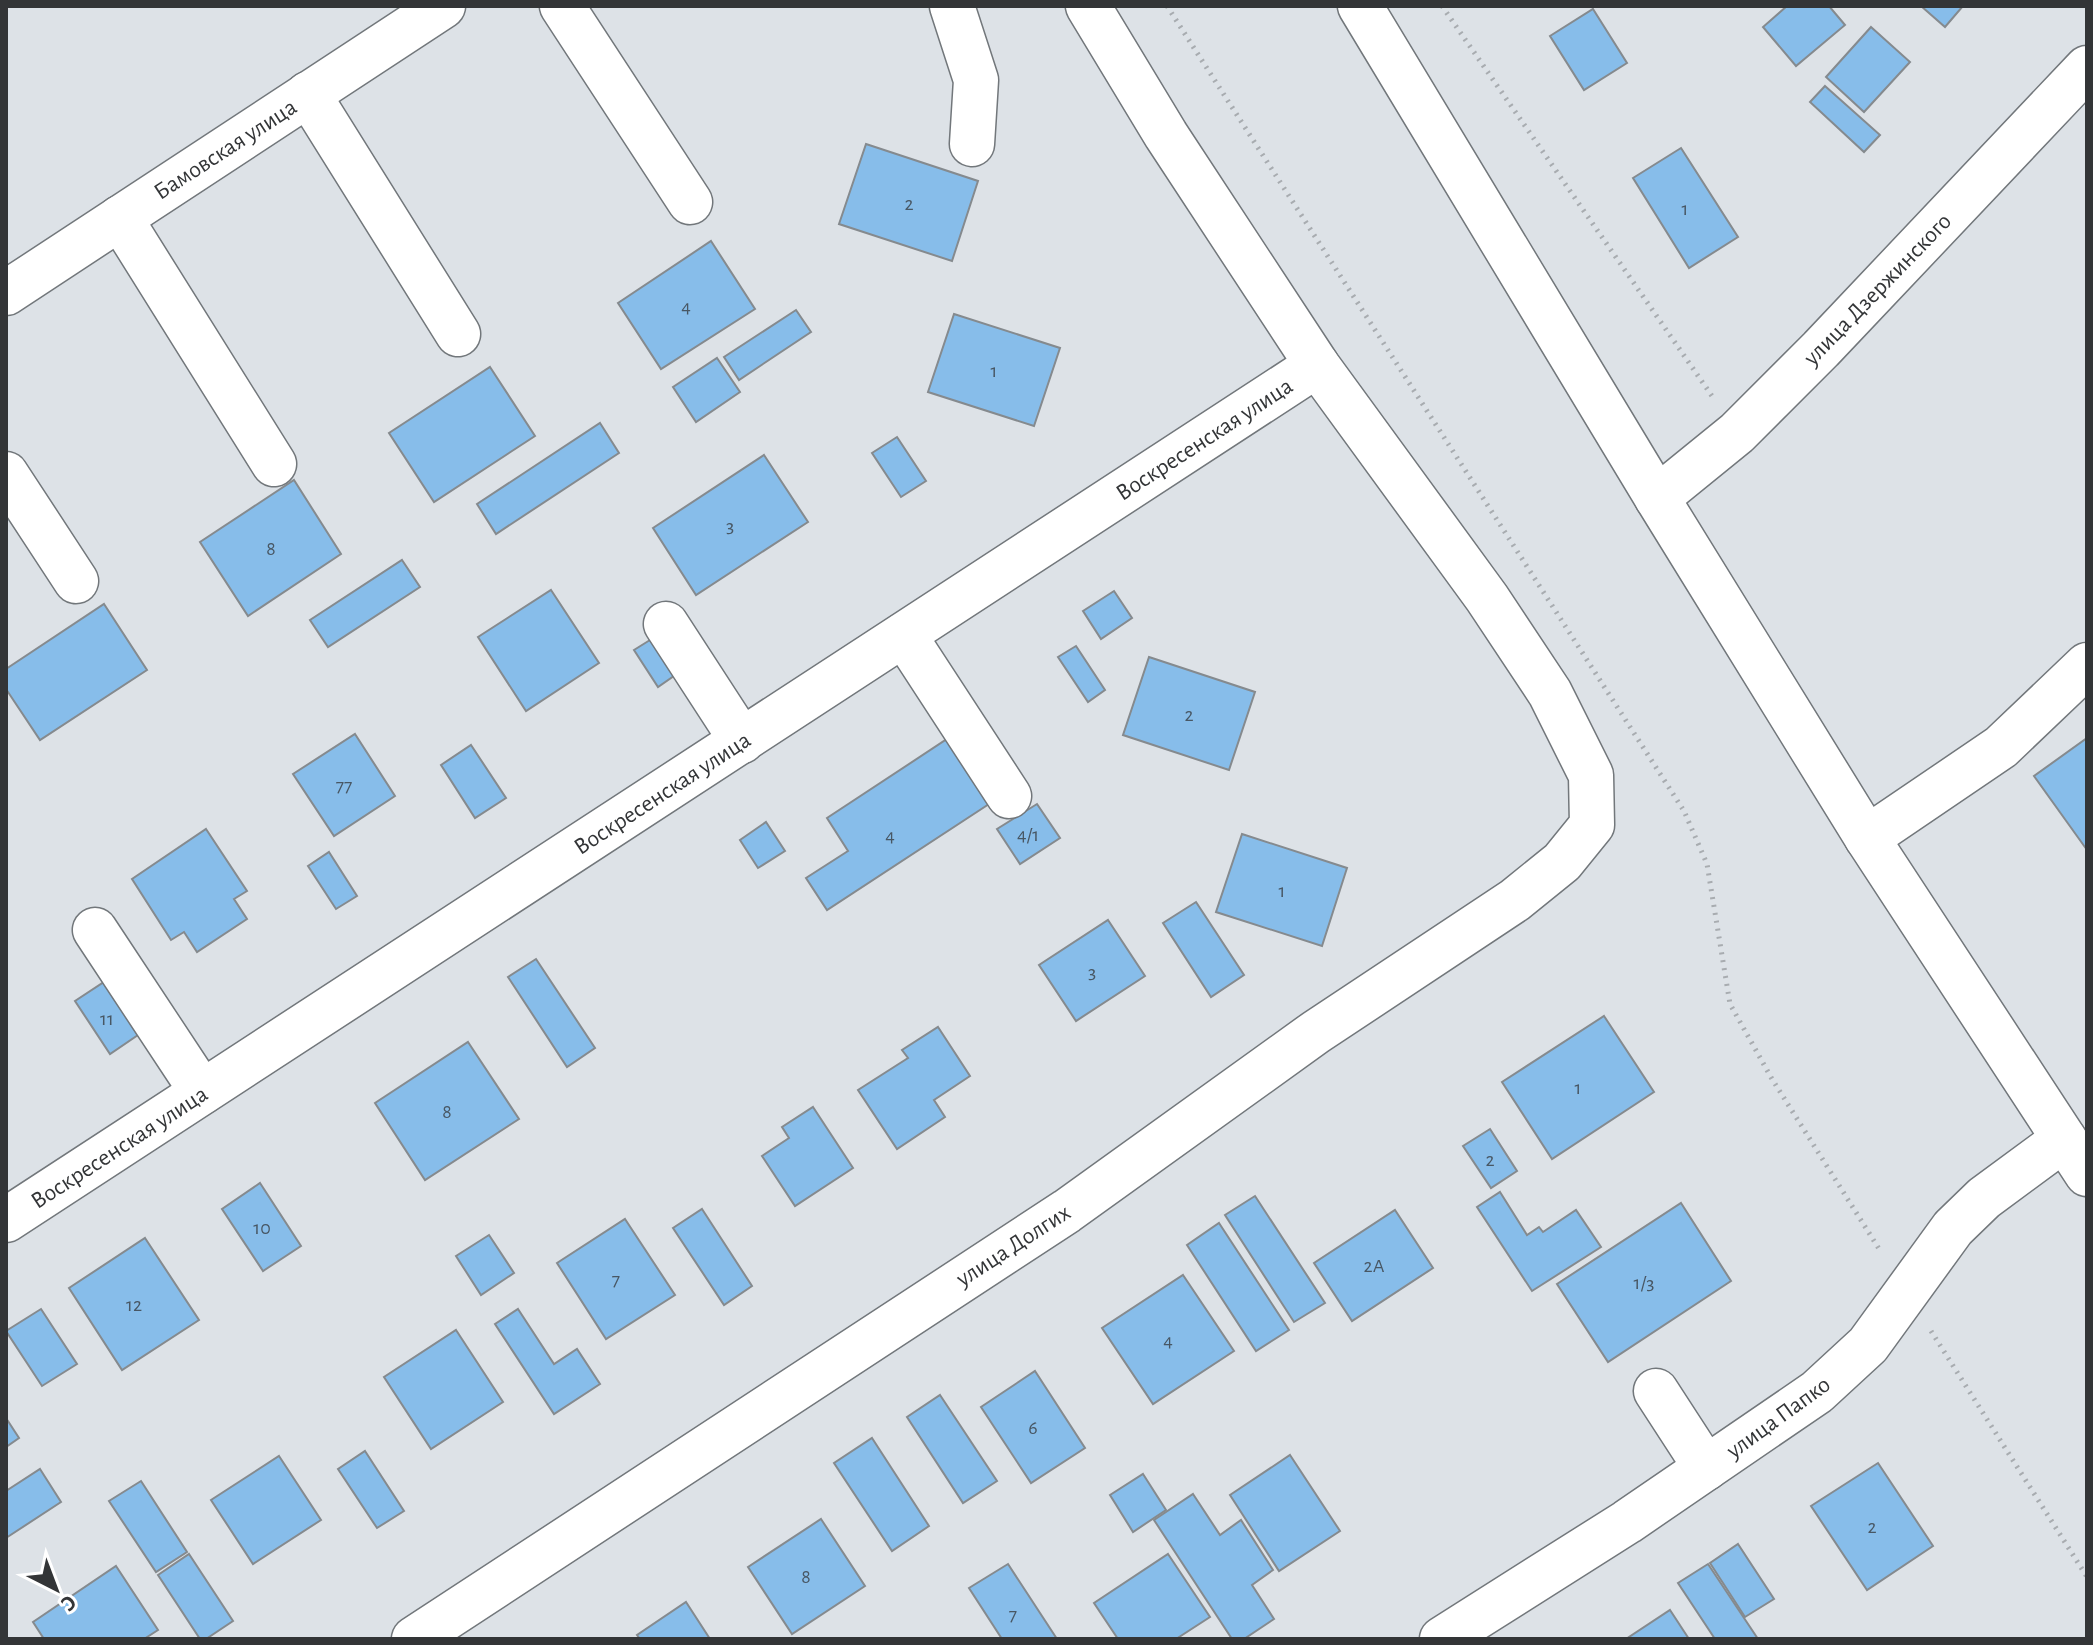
<svg xmlns="http://www.w3.org/2000/svg" width="2093" height="1645" font-family="'Alegreya Sans',sans-serif">
	<style>
		.building { fill: #87bdea; stroke: #858a8e; stroke-width: 2 }
		.lines { fill: none; stroke-linecap: round; stroke-linejoin: round }
		.minor-casing { stroke: #72777b; stroke-width: 47 }
		.major-casing { stroke: #72777b; stroke-width: 47 }
		.path { stroke: #a8acb0; stroke-width: 5; stroke-dasharray: 2 6; stroke-linecap: butt }
		.minor { stroke: #fff; stroke-width: 44 }
		.major { stroke: #fff; stroke-width: 44 }
		.labels { text-anchor: middle; stroke-width: 6; stroke-linejoin: round; paint-order: stroke }
		.number-label { font-size: 20px; fill: #485764 }
		.street-label { font-size: 24px; fill: #333537; stroke: #fff }
	</style>
	<rect width="100%" height="100%" fill="#dde2e7"/>
	<g class="building">
		<path d="M1787,6H1829L1845,25L1796,66L1763,27Z"/>
		<path d="M1921,6H1963L1945,27Z"/>
		<path d="M1593,9L1627,63L1584,90L1550,36Z"/>
		<path d="M1871,27L1910,62L1864,112L1826,77Z"/>
		<path d="M1825,86L1880,135L1864,152L1810,102Z"/>
		<path d="M866,144L978,181L952,261L839,224Z"/>
		<path d="M1681,148L1738,237L1689,268L1633,178Z"/>
		<path d="M711,241L755,309L661,369L618,303Z"/>
		<path d="M796,310L811,332L739,380L724,357Z"/>
		<path d="M954,314L1060,348L1034,426L928,392Z"/>
		<path d="M717,358L740,392L696,422L673,387Z"/>
		<path d="M490,367L535,436L434,502L389,433Z"/>
		<path d="M600,423L619,453L496,534L477,504Z"/>
		<path d="M897,437L926,481L901,497L872,453Z"/>
		<path d="M764,455L808,522L696,595L653,528Z"/>
		<path d="M294,480L341,554L248,616L200,542Z"/>
		<path d="M402,560L420,587L328,647L310,620Z"/>
		<path d="M551,590L599,663L526,711L478,637Z"/>
		<path d="M1114,591L1132,618L1101,639L1083,611Z"/>
		<path d="M104,604L147,670L40,740L6,689V669Z"/>
		<path d="M658,635L681,671L658,687L634,650Z"/>
		<path d="M1076,646L1105,690L1088,702L1058,657Z"/>
		<path d="M1149,657L1255,692L1229,770L1123,735Z"/>
		<path d="M355,734L395,796L334,836L293,774Z"/>
		<path d="M2087,738V850L2034,776Z"/>
		<path d="M947,739L989,804L827,910L806,878L848,851L827,818Z"/>
		<path d="M471,745L506,798L475,818L441,765Z"/>
		<path d="M1037,804L1060,838L1020,864L997,829Z"/>
		<path d="M766,822L785,851L758,868L740,840Z"/>
		<path d="M206,829L247,891L234,899L247,919L197,952L184,932L171,940L132,879Z"/>
		<path d="M1242,834L1347,868L1322,946L1216,912Z"/>
		<path d="M329,852L357,896L336,909L308,866Z"/>
		<path d="M1196,902L1244,975L1211,997L1163,923Z"/>
		<path d="M1108,920L1145,976L1076,1021L1039,965Z"/>
		<path d="M536,959L595,1048L567,1067L508,977Z"/>
		<path d="M104,982L138,1035L110,1054L75,1001Z"/>
		<path d="M1604,1016L1654,1092L1552,1159L1502,1082Z"/>
		<path d="M938,1027L970,1076L934,1100L945,1117L897,1149L858,1090L908,1058L902,1050Z"/>
		<path d="M468,1042L519,1119L425,1180L375,1103Z"/>
		<path d="M813,1107L853,1168L795,1206L762,1156L789,1138L782,1127Z"/>
		<path d="M1490,1129L1517,1171L1491,1188L1463,1146Z"/>
		<path d="M260,1183L301,1246L263,1271L222,1209Z"/>
		<path d="M1500,1192L1527,1235L1539,1227L1543,1232L1576,1210L1601,1247L1532,1291L1477,1207Z"/>
		<path d="M1255,1196L1325,1303L1294,1322L1225,1215Z"/>
		<path d="M1681,1203L1731,1281L1608,1362L1557,1284Z"/>
		<path d="M702,1209L752,1286L724,1305L673,1228Z"/>
		<path d="M1395,1210L1433,1268L1352,1321L1314,1263Z"/>
		<path d="M625,1219L675,1295L606,1339L557,1263Z"/>
		<path d="M1219,1223L1289,1330L1256,1351L1187,1245Z"/>
		<path d="M489,1235L514,1273L481,1295L456,1256Z"/>
		<path d="M145,1238L199,1320L122,1370L69,1288Z"/>
		<path d="M1183,1275L1234,1351L1153,1404L1102,1328Z"/>
		<path d="M41,1309L77,1364L42,1386L6,1331Z"/>
		<path d="M518,1309L554,1364L577,1349L600,1384L554,1414L495,1324Z"/>
		<path d="M456,1330L503,1402L431,1449L384,1377Z"/>
		<path d="M1035,1371L1085,1448L1031,1483L981,1407Z"/>
		<path d="M940,1395L997,1481L963,1503L907,1417Z"/>
		<path d="M6,1418L19,1438L6,1447Z"/>
		<path d="M872,1438L929,1526L892,1551L834,1463Z"/>
		<path d="M365,1451L404,1511L377,1528L338,1469Z"/>
		<path d="M1290,1455L1340,1531L1279,1571L1230,1495Z"/>
		<path d="M279,1456L321,1520L253,1564L211,1500Z"/>
		<path d="M1878,1463L1933,1546L1867,1590L1811,1506Z"/>
		<path d="M40,1469L61,1502L6,1538V1491Z"/>
		<path d="M1143,1474L1166,1510L1133,1532L1110,1495Z"/>
		<path d="M141,1481L187,1552L156,1572L109,1501Z"/>
		<path d="M1193,1494L1220,1535L1241,1520L1273,1570L1252,1585L1274,1619L1244,1639H1232L1154,1520Z"/>
		<path d="M821,1519L865,1586L792,1634L748,1567Z"/>
		<path d="M1738,1544L1774,1599L1745,1617L1710,1563Z"/>
		<path d="M189,1554L233,1621L206,1639H200L158,1575Z"/>
		<path d="M1168,1554L1210,1617L1176,1639H1118L1094,1603Z"/>
		<path d="M1008,1564L1057,1639H1002L969,1588Z"/>
		<path d="M1708,1564L1758,1639H1715L1678,1583Z"/>
		<path d="M116,1566L158,1630L144,1639H44L33,1622Z"/>
		<path d="M686,1602L710,1639H640L637,1635Z"/>
		<path d="M1670,1610L1689,1639H1626Z"/>
	</g>
	<g class="lines">
		<defs>
			<g id="minor">
				<path d="M562,6L690,202"/>
				<path d="M952,6L976,80L972,144"/>
				<path d="M308,94L458,334"/>
				<path d="M120,218L274,464"/>
				<path d="M6,293L443,6"/>
				<path d="M6,474L76,581"/>
				<path d="M1657,498L1737,433L1821,349L2087,68"/>
				<path d="M666,624L742,741"/>
				<path d="M904,635L1009,796"/>
				<path d="M1867,838L2001,747L2087,665"/>
				<path d="M95,930L202,1092"/>
				<path d="M6,1220L1317,365"/>
				<path d="M1656,1391L1706,1468"/>
				<path d="M414,1639L1067,1211L1316,1032L1515,900L1562,862L1592,825L1591,775L1550,693L1487,598L1317,365L1166,135L1088,6"/>
				<path d="M1442,1639L1627,1522L1817,1392L1868,1345L1953,1228L1984,1198L2064,1139"/>
			</g>
			<path id="major" d="M1360,6L1657,498L1867,838L2087,1174"/>
		</defs>
		<use href="#minor" class="minor-casing"/>
		<use href="#major" class="major-casing"/>
		<g class="path">
			<path d="M1167,6L1684,811L1707,864L1730,1004L1772,1079L1881,1252"/>
			<path d="M1442,6L1712,396"/>
			<path d="M1931,1331L2087,1577"/>
		</g>
		<use href="#minor" class="minor"/>
		<use href="#major" class="major"/>
	</g>
	<g class="labels">
		<g class="number-label">
			<text x="909" y="210">2</text>
			<text x="1685" y="215">1</text>
			<text x="686" y="313">4</text>
			<text x="994" y="377">1</text>
			<text x="730" y="532">3</text>
			<text x="271" y="555">8</text>
			<text x="1189" y="721">2</text>
			<text x="344" y="792">77</text>
			<text x="1028" y="841">4/1</text>
			<text x="890" y="842">4</text>
			<text x="1282" y="897">1</text>
			<text x="1092" y="978">3</text>
			<text x="107" y="1025">11</text>
			<text x="1578" y="1094">1</text>
			<text x="447" y="1118">8</text>
			<text x="1490" y="1166">2</text>
			<text x="262" y="1234">10</text>
			<text x="1374" y="1272">2А</text>
			<text x="616" y="1286">7</text>
			<text x="1644" y="1289">1/3</text>
			<text x="134" y="1311">12</text>
			<text x="1168" y="1347">4</text>
			<text x="1033" y="1434">6</text>
			<text x="1872" y="1533">2</text>
			<text x="806" y="1583">8</text>
			<text x="1013" y="1621">7</text>
		</g>
		<g class="street-label">
			<text transform="translate(225 149) rotate(-33)" y="8">Бамовская улица</text>
			<text transform="translate(1877 289) rotate(-46)" y="8">улица Дзержинского</text>
			<text transform="translate(1204 439) rotate(-33)" y="8">Воскресенская улица</text>
			<text transform="translate(662 793) rotate(-33)" y="8">Воскресенская улица</text>
			<text transform="translate(119 1147) rotate(-33)" y="8">Воскресенская улица</text>
			<text transform="translate(1013 1245) rotate(-33)" y="8">улица Долгих</text>
			<text transform="translate(1778 1417) rotate(-36)" y="8">улица Папко</text>
		</g>
	</g>
	<rect width="2093" height="1645" fill="none" stroke="#333537" stroke-width="16"/>
	<g transform="translate(56 1589) rotate(138)" stroke="#ffffff" stroke-width="6" paint-order="stroke">
	<path d="M0-6L14 30L0 20L-14 30Z" fill="#333537"/>
	<text y="-12" font-size="22" font-weight="bold" text-anchor="middle" fill="#333537">С</text>
	</g>
</svg>
